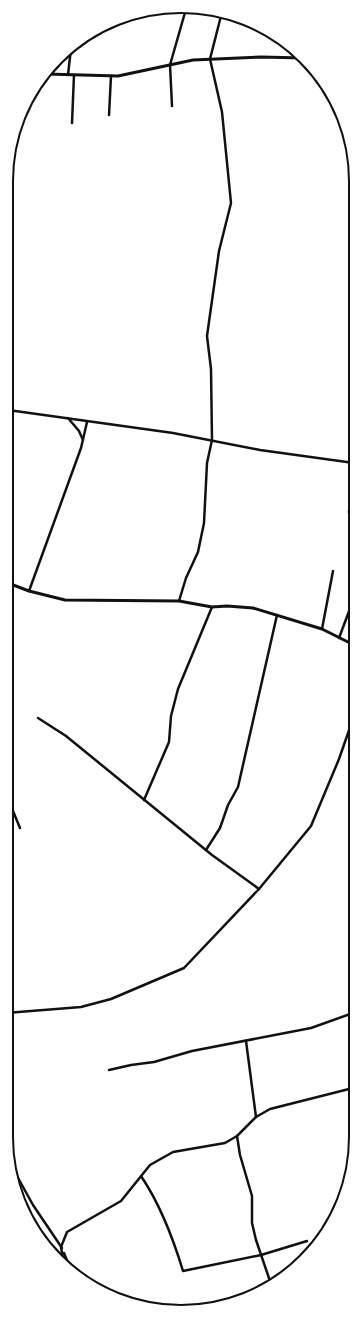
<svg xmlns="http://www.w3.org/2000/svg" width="362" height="1318" font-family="Spectral,serif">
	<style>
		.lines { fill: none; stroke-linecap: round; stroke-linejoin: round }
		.minor { stroke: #111; stroke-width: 2.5 }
		.tertiary { stroke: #111; stroke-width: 3 }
		.rim { fill: none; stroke: #111; stroke-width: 2 }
	</style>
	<rect width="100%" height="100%" fill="#fff"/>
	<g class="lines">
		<g class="minor">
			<path d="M68,75L71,48"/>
			<path d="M172,106L170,65L186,9"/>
			<path d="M109,115L111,76"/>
			<path d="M72,123L74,75"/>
			<path d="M8,410L173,433L260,450L354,463"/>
			<path d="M68,418L79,431L83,440"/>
			<path d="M354,545L349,512L354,465"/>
			<path d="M29,591L81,448L87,422"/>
			<path d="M179,601L186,578L198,552L204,523L207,463L212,440L211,369L207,336L219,251L231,203L222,112L210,59L222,12"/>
			<path d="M322,629L333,571"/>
			<path d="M339,638L354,598"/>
			<path d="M38,718L66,736L212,855L259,889"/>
			<path d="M144,800L169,742L171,716L178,689L212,607"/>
			<path d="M7,809L13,811L20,828"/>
			<path d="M206,850L220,828L228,805L238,787L277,615"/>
			<path d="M6,1013L81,1007L111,999L184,968L259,889L311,826L339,759L354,716"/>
			<path d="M246,1041L256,1117"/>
			<path d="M109,1070L131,1065L154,1062L192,1051L311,1028L353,1013"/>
			<path d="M237,1136L240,1155L252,1196V1223L256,1240L271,1284"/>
			<path d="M12,1167L33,1205L62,1248"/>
			<path d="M141,1176C160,1204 173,1238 183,1271L261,1255L307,1241"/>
			<path d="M64,1253L70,1268"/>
			<path d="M64,1264L61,1247L67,1232L121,1201L150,1165L173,1152L225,1143L237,1136L256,1117L270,1109L353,1088"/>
		</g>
		<g class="tertiary">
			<path d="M46,74L118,76L193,60L261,57L303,58"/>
			<path d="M8,583L29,591L65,600L179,601L212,607L227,606L253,608L322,629L354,645"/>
		</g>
	</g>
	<path d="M0 0H362V1318H0ZM181 13H181A168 168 0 0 1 349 181V1137A168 168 0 0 1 181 1305H181A168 168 0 0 1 13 1137V181A168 168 0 0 1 181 13Z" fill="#fff" fill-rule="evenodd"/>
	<path class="rim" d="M181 13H181A168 168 0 0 1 349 181V1137A168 168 0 0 1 181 1305H181A168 168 0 0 1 13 1137V181A168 168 0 0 1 181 13Z"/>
</svg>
